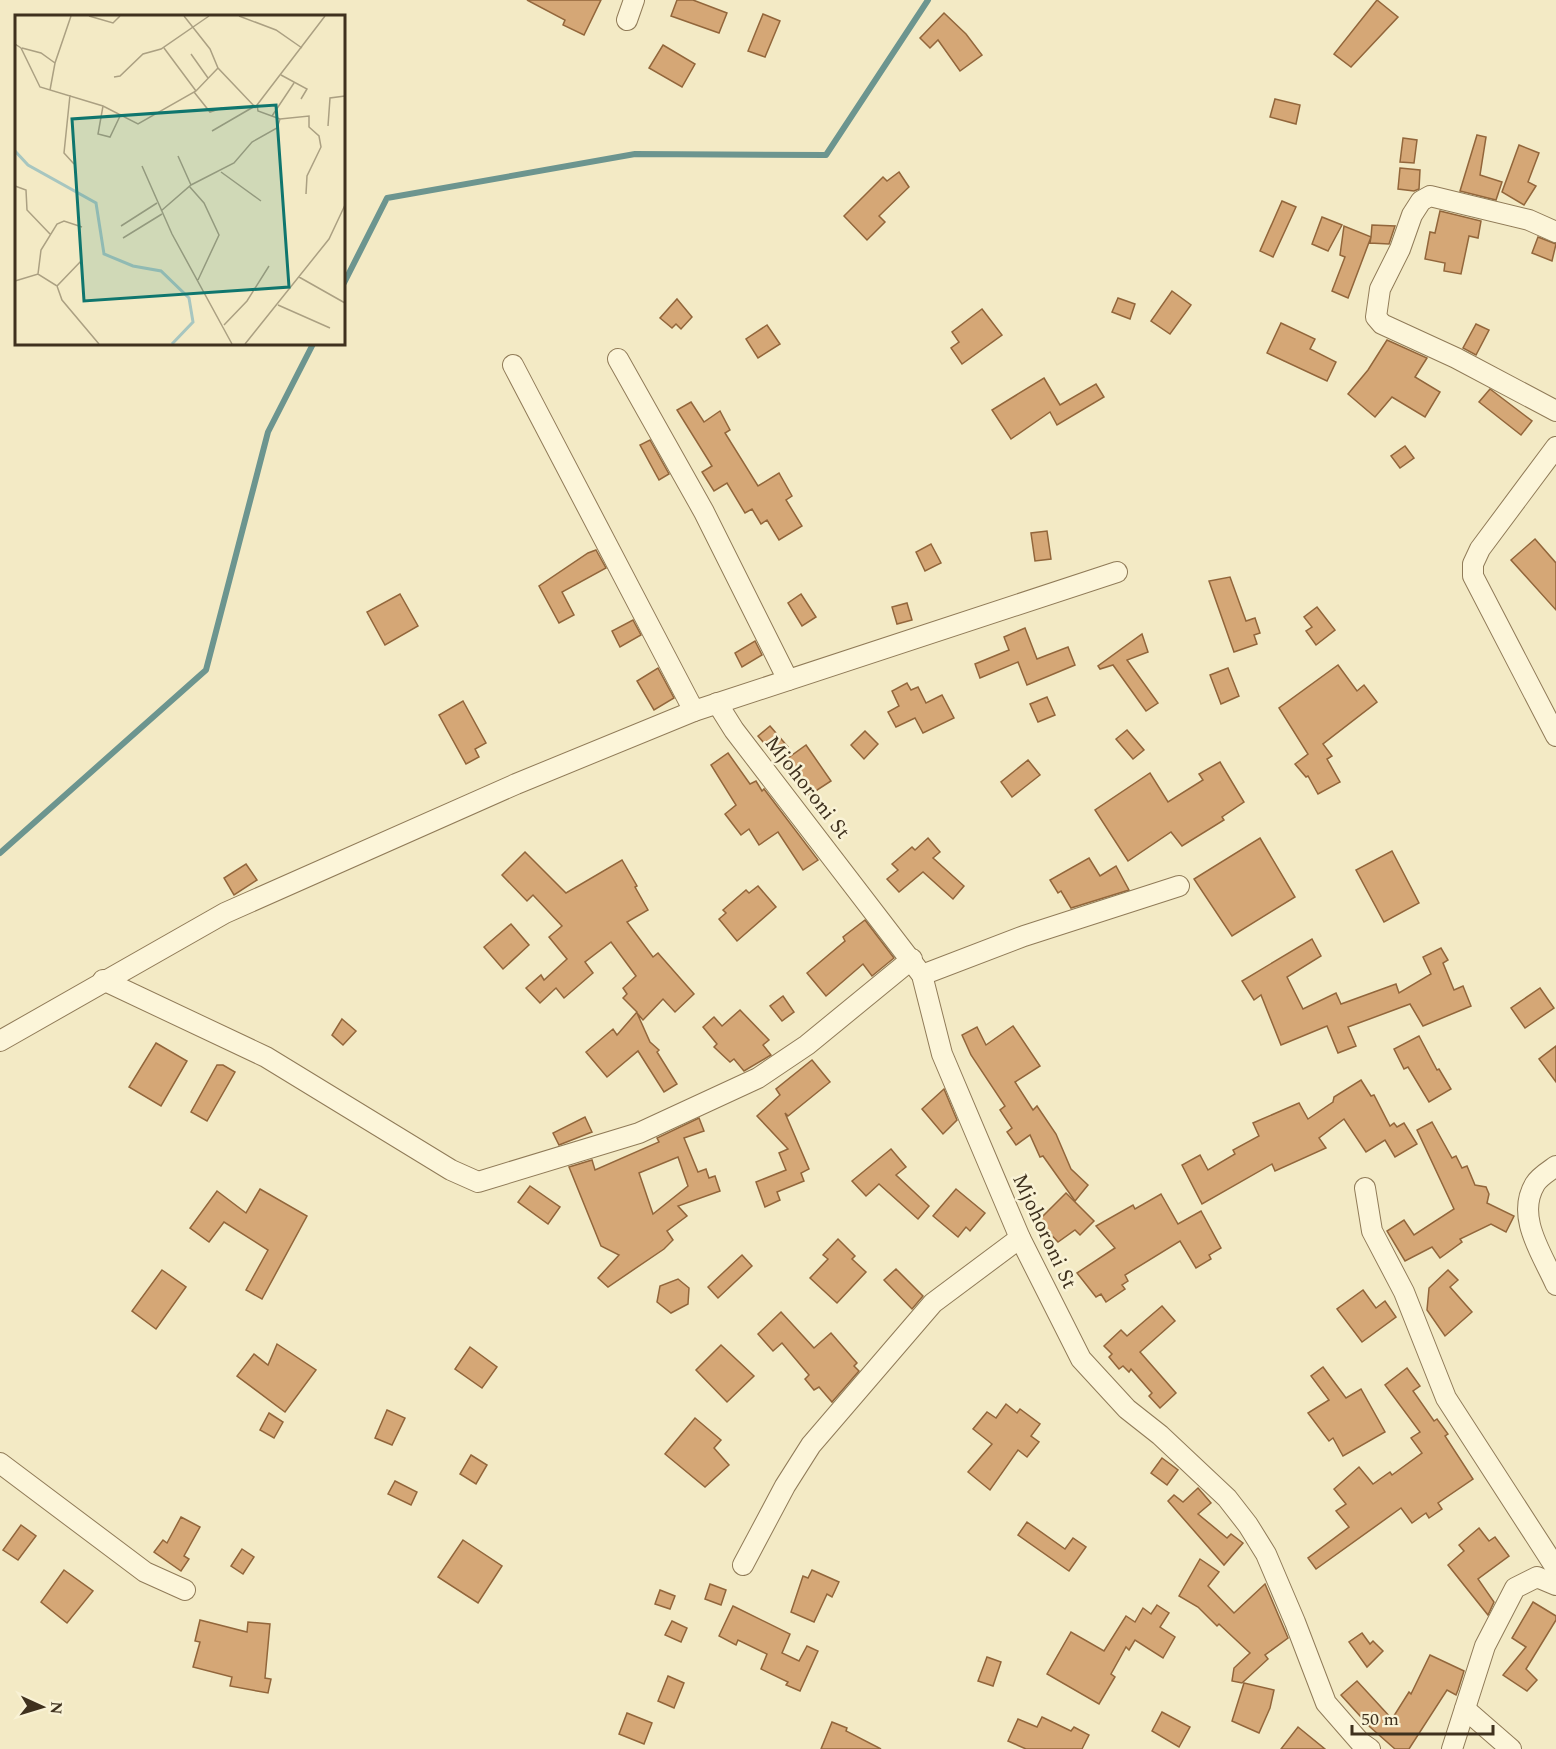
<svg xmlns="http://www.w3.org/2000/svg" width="1556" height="1749" font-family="Spectral,serif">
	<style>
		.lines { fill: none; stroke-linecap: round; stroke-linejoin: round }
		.stream { stroke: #6c958f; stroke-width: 6 }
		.building { fill: #d5a776; stroke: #92663b; stroke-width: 1.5; fill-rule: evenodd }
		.minor-casing { stroke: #907b58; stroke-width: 22 }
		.minor { stroke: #fcf5d9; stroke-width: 20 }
		.labels { text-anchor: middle; stroke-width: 5; stroke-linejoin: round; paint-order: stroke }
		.street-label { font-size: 21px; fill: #3f311e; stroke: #f9f2d5 }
		.inset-river { fill: none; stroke: #a7c6c0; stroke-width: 3 }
		.inset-road { fill: none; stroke: #aba082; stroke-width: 1.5 }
		.view { fill: #0f766e; fill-opacity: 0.15; stroke: #0f766e; stroke-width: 3 }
		.inset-edge { fill: none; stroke: #3f311e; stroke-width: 3 }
	</style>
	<rect width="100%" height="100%" fill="#f3eac5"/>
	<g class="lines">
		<g class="stream">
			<path d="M344,283L387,198L635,154L826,155L928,0"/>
			<path d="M0,853L206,670L268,432L313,344"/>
		</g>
	</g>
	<g class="building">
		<path d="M527,0H601L584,35L563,25L565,20Z"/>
		<path d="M677,0H693L727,13L719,33L671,16Z"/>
		<path d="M1377,0L1398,17L1351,67L1334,54Z"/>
		<path d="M944,13L966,34L982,55L960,71L938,40L930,48L920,38Z"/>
		<path d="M763,14L780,21L765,57L748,51Z"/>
		<path d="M663,45L695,64L682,87L649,68Z"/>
		<path d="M1275,99L1300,105L1296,124L1270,117Z"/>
		<path d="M1477,135L1486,137L1480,175L1502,182L1496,200L1460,191Z"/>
		<path d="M1403,138L1417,140L1414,163L1400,162Z"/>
		<path d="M1519,145L1539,153L1528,182L1536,186L1524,205L1502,192Z"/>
		<path d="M1400,168L1420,170L1419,189L1414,191L1398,189Z"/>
		<path d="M899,172L909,187L879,216L885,222L867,240L844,216L883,177L887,181Z"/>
		<path d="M1282,201L1296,207L1273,257L1260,251Z"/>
		<path d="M1440,211L1481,221L1478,238L1469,236L1461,274L1444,271L1445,263L1425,259L1430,232L1435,233Z"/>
		<path d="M1322,217L1342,225L1328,251L1312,244Z"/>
		<path d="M1372,225L1395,226L1389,244L1370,243L1371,237L1348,298L1332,291L1345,257L1340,255L1344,226L1371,237Z"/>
		<path d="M1538,237L1556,244L1552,261L1532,253Z"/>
		<path d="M1172,291L1191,305L1170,334L1151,321Z"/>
		<path d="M1118,298L1135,304L1130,319L1112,312Z"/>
		<path d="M677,299L692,317L681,329L676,324L672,328L660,318Z"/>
		<path d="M982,309L1002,335L962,364L951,348L959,342L952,332Z"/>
		<path d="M1281,323L1315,339L1310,349L1336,362L1327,381L1267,353Z"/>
		<path d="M1476,324L1489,330L1476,355L1463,348Z"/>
		<path d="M767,325L780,344L758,358L746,339Z"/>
		<path d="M1387,340L1427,358L1415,377L1440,392L1425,417L1392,397L1375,417L1348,394L1368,370Z"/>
		<path d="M1044,378L1060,405L1096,384L1104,397L1057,425L1050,412L1011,439L992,410Z"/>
		<path d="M1490,389L1532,421L1521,435L1479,402Z"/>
		<path d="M691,402L704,422L720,411L730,430L725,433L758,486L779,473L792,496L786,500L802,526L779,540L767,520L761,524L752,509L745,513L727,483L714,491L702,472L712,466L677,410Z"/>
		<path d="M650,440L669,474L659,480L640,445Z"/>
		<path d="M1405,446L1414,458L1400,468L1391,456Z"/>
		<path d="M1047,531L1051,559L1035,561L1031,533Z"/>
		<path d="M1535,539L1556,563V610L1511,560Z"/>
		<path d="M931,544L941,563L925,571L916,552Z"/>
		<path d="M596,550L606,568L562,592L574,615L559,623L539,586L588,553Z"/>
		<path d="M1230,577L1246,621L1255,618L1260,633L1254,635L1257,644L1234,652L1209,581Z"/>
		<path d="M400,594L418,626L385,645L367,612Z"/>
		<path d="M801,594L816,617L802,626L788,603Z"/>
		<path d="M907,603L912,620L897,624L892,607Z"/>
		<path d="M1317,607L1335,630L1316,645L1306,631L1312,627L1304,617Z"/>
		<path d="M633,620L641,635L620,647L612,631Z"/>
		<path d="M1025,628L1037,659L1068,647L1075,665L1027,685L1018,662L980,678L975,664L1009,650L1004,637Z"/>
		<path d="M1142,634L1148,652L1127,660L1158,703L1146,711L1113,665L1100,669L1098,666Z"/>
		<path d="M755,641L762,655L742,667L735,653Z"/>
		<path d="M1338,665L1357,691L1364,685L1377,702L1323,744L1332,756L1327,759L1340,782L1318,794L1308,776L1306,777L1295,764L1308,754L1279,708Z"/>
		<path d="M658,668L674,698L654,710L637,681Z"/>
		<path d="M1228,668L1239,696L1221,704L1210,675Z"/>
		<path d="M907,683L911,690L918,687L926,703L942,695L954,718L923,733L915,718L896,727L888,712L899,706L892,691Z"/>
		<path d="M1047,697L1055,715L1038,722L1030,704Z"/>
		<path d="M463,701L486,743L475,749L479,757L466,764L439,715Z"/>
		<path d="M770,726L788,747L776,757L758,736Z"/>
		<path d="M1127,730L1144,750L1133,759L1116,739Z"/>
		<path d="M865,731L878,744L864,759L851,745Z"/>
		<path d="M806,745L831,781L808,796L784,761Z"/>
		<path d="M728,753L750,784L756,781L762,791L764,789L818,860L803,870L778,832L759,845L749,829L741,835L725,814L736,805L711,765Z"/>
		<path d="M1028,760L1040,775L1012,797L1001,782Z"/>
		<path d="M1220,762L1244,802L1222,817L1224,820L1182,846L1171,832L1128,861L1095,810L1150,773L1168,802L1203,780L1199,774Z"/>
		<path d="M928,838L940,852L933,858L964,886L953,899L923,872L899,892L887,879L898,870L892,864L912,847L915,850Z"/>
		<path d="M1260,838L1295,897L1232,936L1194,879Z"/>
		<path d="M1392,851L1419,903L1384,922L1356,870Z"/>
		<path d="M525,852L566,893L622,860L637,886L635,887L648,910L627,922L653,957L658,953L694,994L675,1012L663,999L643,1020L637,1013L650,1042L659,1050L657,1052L677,1084L664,1092L638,1051L607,1077L586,1052L613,1029L617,1035L637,1012L623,998L627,994L623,988L636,976L611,942L585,962L593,973L564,998L556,988L540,1003L526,988L541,975L544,980L567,959L549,937L562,926L533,895L527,901L502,875Z"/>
		<path d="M1089,858L1100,876L1116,866L1129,890L1071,908L1061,891L1058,893L1050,880Z"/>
		<path d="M246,864L257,880L234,895L224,878Z"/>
		<path d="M758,886L776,907L737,941L719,919L726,913L723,910L746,890L749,893Z"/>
		<path d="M865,920L894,958L872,976L863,964L826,996L807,973L845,941L843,937Z"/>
		<path d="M511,924L529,945L503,969L484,947Z"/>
		<path d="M1312,939L1321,956L1287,977L1303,1009L1336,993L1341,1004L1396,984L1399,993L1431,974L1423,957L1441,948L1448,960L1443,963L1454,990L1463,986L1471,1006L1423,1026L1410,1004L1348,1027L1356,1046L1338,1053L1327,1026L1281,1045L1261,995L1254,1000L1242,981Z"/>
		<path d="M1540,988L1554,1008L1525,1028L1511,1008Z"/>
		<path d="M783,996L794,1012L782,1021L770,1006Z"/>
		<path d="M740,1010L769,1040L763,1045L771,1055L744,1071L734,1059L730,1062L714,1047L717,1044L703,1027L714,1017L722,1026Z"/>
		<path d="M342,1019L356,1031L343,1045L332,1035Z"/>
		<path d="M1013,1026L1040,1066L1015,1082L1033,1110L1037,1106L1056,1134L1071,1169L1088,1185L1075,1201L1043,1156L1040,1157L1030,1135L1016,1145L1007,1132L1012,1128L1000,1110L1005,1106L971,1055L962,1035L977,1027L986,1045Z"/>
		<path d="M1419,1036L1437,1070L1439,1069L1451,1089L1429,1102L1408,1067L1404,1069L1394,1049Z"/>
		<path d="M156,1043L187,1061L161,1106L129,1087Z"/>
		<path d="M1556,1046V1082L1539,1059Z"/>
		<path d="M812,1060L830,1082L788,1116L785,1113L809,1169L801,1173L804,1181L777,1192L780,1200L765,1207L756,1182L786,1170L779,1153L788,1149L757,1116L780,1095L776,1089Z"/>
		<path d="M217,1065H223L235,1072L207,1121L191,1112Z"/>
		<path d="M1361,1080L1371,1096L1374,1095L1390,1126L1394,1123L1397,1127L1404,1123L1417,1144L1395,1157L1385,1140L1366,1152L1344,1119L1319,1138L1326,1148L1275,1171L1272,1164L1202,1204L1182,1165L1200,1155L1208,1170L1235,1154L1233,1150L1259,1136L1253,1123L1299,1103L1308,1119L1333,1102L1334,1097Z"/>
		<path d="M944,1089L957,1120L943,1134L922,1109Z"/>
		<path d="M585,1117L592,1132L559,1145L553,1133Z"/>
		<path d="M699,1118L704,1131L684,1138L698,1172L706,1169L709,1178L715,1176L720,1191L678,1206L687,1216L667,1231L673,1240L664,1249L608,1287L598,1278L619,1255L601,1246L569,1167L592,1160L595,1170L659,1142L657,1138ZM678,1157L688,1186L653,1214L639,1173Z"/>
		<path d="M1432,1122L1452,1158L1456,1156L1462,1168L1467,1166L1475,1185L1486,1187L1489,1194L1487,1203L1514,1216L1506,1232L1491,1224L1460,1239L1462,1242L1440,1258L1432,1247L1405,1261L1387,1231L1404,1220L1414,1235L1454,1209L1417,1130Z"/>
		<path d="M891,1149L906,1167L896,1175L929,1206L918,1219L879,1184L866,1196L852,1181Z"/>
		<path d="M530,1186L560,1207L548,1224L518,1202Z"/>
		<path d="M260,1189L307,1216L262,1299L246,1290L268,1250L224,1222L209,1242L190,1228L217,1191L246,1213Z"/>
		<path d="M956,1189L985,1213L970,1231L966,1227L958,1237L933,1216Z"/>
		<path d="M1066,1193L1094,1221L1080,1235L1075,1230L1058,1242L1038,1221Z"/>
		<path d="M1161,1194L1178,1224L1201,1211L1221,1248L1209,1255L1211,1259L1196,1268L1180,1241L1125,1275L1128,1281L1122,1285L1125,1289L1106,1302L1101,1294L1096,1297L1077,1273L1115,1248L1096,1226L1133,1205L1135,1209Z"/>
		<path d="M838,1239L855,1256L852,1259L866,1272L837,1303L810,1278L828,1259L823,1255Z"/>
		<path d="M742,1255L752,1266L718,1298L708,1287Z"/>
		<path d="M896,1269L923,1296L912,1309L884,1280Z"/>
		<path d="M162,1270L186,1287L156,1329L132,1311Z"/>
		<path d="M1448,1270L1458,1280L1450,1287L1472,1312L1445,1336L1427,1310L1429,1288Z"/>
		<path d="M678,1279L689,1288L688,1304L671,1313L657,1302L660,1286Z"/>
		<path d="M1363,1290L1376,1308L1385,1301L1396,1317L1362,1342L1337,1309Z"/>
		<path d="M1162,1306L1175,1321L1140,1352L1176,1393L1160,1408L1149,1396L1152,1393L1131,1369L1129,1372L1123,1366L1119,1369L1109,1357L1112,1354L1104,1346L1121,1330L1127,1336Z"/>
		<path d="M781,1312L814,1348L831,1333L857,1363L854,1366L859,1371L832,1402L819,1387L814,1390L805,1379L809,1375L782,1343L773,1351L758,1334Z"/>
		<path d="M277,1344L316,1370L285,1412L237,1376L254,1354L268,1365Z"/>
		<path d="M721,1345L754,1376L727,1402L696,1370Z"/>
		<path d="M470,1347L497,1367L482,1388L455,1369Z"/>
		<path d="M1323,1367L1346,1398L1361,1389L1385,1432L1343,1456L1333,1438L1329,1441L1308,1413L1329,1400L1311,1376Z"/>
		<path d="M1407,1368L1420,1386L1413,1391L1434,1421L1437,1419L1448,1434L1445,1436L1473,1479L1438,1503L1442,1509L1429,1518L1426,1513L1412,1523L1401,1508L1316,1569L1308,1558L1349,1527L1336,1511L1346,1504L1334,1489L1359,1467L1373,1484L1390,1472L1392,1475L1422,1453L1411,1438L1420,1432L1385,1385Z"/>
		<path d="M1006,1404L1017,1413L1020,1409L1040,1424L1031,1436L1039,1442L1027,1457L1018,1450L990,1490L968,1472L992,1444L973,1429L987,1412L996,1418Z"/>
		<path d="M387,1410L405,1418L392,1445L375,1438Z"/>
		<path d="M269,1413L283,1422L274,1438L260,1430Z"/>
		<path d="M695,1418L721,1440L714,1448L729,1465L705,1487L665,1454Z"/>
		<path d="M471,1455L487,1465L476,1484L460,1474Z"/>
		<path d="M1162,1458L1178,1470L1167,1485L1151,1473Z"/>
		<path d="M395,1481L417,1492L411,1505L388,1494Z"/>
		<path d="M1198,1488L1211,1503L1198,1514L1227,1538L1231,1534L1243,1543L1224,1565L1168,1501L1174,1495L1183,1502Z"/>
		<path d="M181,1517L200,1527L184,1556L189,1559L181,1571L154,1552L163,1540L167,1543Z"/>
		<path d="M1027,1522L1065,1549L1073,1538L1086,1547L1069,1571L1018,1535Z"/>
		<path d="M21,1525L36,1536L18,1560L3,1550Z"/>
		<path d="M1479,1528L1489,1541L1495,1537L1509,1556L1478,1579L1494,1602L1488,1615L1448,1565L1464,1551L1459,1545Z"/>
		<path d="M463,1540L502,1566L478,1603L438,1577Z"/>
		<path d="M242,1549L254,1557L243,1574L231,1566Z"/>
		<path d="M1200,1559L1219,1572L1208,1586L1234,1613L1265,1584L1288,1638L1265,1655L1268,1659L1242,1683L1232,1681L1234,1668L1250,1653L1219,1624L1217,1626L1198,1607L1179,1596Z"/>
		<path d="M64,1570L93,1591L67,1623L41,1602Z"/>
		<path d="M812,1570L839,1582L832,1597L827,1594L814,1622L791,1612L803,1576L808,1578Z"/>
		<path d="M710,1584L726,1590L721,1605L705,1599Z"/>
		<path d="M660,1590L675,1596L670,1609L655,1604Z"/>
		<path d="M1533,1602L1556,1616V1620L1526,1669L1537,1680L1527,1691L1503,1675L1526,1647L1512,1638Z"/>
		<path d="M1157,1605L1169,1613L1160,1627L1175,1637L1163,1658L1135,1640L1129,1650L1126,1647L1111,1674L1115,1677L1099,1704L1047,1674L1071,1632L1104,1651L1126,1616L1135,1622L1143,1608L1151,1614Z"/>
		<path d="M733,1606L790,1634L782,1653L799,1661L807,1646L818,1651L800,1691L786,1685L788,1682L761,1669L767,1654L738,1640L736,1645L719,1636Z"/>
		<path d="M200,1620L247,1632L248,1622L270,1624L265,1678L271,1679L268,1693L230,1686L232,1677L193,1667L200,1642L195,1641Z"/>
		<path d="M672,1621L687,1628L681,1642L665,1635Z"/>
		<path d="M1362,1633L1370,1644L1373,1641L1383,1651L1367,1667L1349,1642Z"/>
		<path d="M1430,1655L1464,1671L1458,1690L1456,1695L1447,1690L1409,1749H1395L1370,1727L1341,1695L1357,1681L1392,1719L1409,1692L1411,1694Z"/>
		<path d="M987,1657L1001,1662L993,1686L978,1681Z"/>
		<path d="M668,1676L684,1683L674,1708L658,1701Z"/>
		<path d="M1244,1683L1274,1690L1270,1708L1259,1733L1232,1721Z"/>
		<path d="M1162,1712L1190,1727L1179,1747L1152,1731Z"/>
		<path d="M627,1713L652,1723L644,1744L619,1734Z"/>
		<path d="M1042,1717L1071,1731L1074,1727L1089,1735L1082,1749H1026L1008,1741L1018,1719L1037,1727Z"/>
		<path d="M832,1722L847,1728L846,1731L881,1749H821Z"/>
		<path d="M1298,1727L1325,1749H1281Z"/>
	</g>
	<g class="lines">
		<defs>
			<g id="minor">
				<path d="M627,20L634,0"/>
				<path d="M1556,232L1529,220L1430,196L1421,201L1412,215L1400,249L1380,289L1376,317L1382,324L1456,358L1556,411"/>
				<path d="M618,359L704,512L788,680"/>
				<path d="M513,365L694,711"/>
				<path d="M1556,447L1480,549L1473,564V576L1556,736"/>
				<path d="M717,703L734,730L922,975L942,1054L1020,1238L1081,1359L1127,1409L1160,1435L1227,1498L1248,1525L1266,1554L1295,1622L1326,1703L1360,1742L1370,1749"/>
				<path d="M922,975L1024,936L1179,886"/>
				<path d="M103,980L266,1057L451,1170L478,1182L639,1133L758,1078L807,1045L912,959"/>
				<path d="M0,1041L225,913L516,784L694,711L1117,572"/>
				<path d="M1556,1166C1549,1171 1539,1177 1535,1184C1515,1217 1543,1255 1556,1285"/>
				<path d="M1365,1188L1372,1231L1404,1292L1446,1398L1554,1565"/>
				<path d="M0,1463L145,1572L185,1590"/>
				<path d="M743,1565L785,1486L811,1445L933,1303L1020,1238"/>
				<path d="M1465,1709L1511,1749"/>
				<path d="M1452,1749L1485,1646L1515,1588L1537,1577L1556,1585"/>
			</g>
		</defs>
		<use href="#minor" class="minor-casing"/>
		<use href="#minor" class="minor"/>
	</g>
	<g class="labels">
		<g class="street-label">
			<text transform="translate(808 787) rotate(52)" y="7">Mjohoroni St</text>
			<text transform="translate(1045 1231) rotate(65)" y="7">Mjohoroni St</text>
		</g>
	</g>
	<g transform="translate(15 15)">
		<rect width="330" height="330" fill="#f3eac5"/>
		<path class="inset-river" d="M0,136L13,150L81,188L89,239L118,251L146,256L174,283L178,307L157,329"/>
		<path class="inset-road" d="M74,1L98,8L105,1M169,1L195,34L203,53L241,93M224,1L261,15L287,33M0,29L6,33L25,72L88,91L123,109L181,76L203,53M7,33L26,38L40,48M149,33L181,76M176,39L193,63M266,60L292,74L286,84M99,62L105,61L128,39L146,34L194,1M35,75L40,48L56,1M179,77L195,97L207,93M55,80L49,138L59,149M88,91L83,119L95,122L106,99M257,101L279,68M265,104L294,101V112L304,121L306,132L292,161L291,179M313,111L315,83L330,81M197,116L240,91M163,141L176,170M127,151L157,219L217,329M206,157L246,186M0,171L11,175L12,195L35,219M174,171L189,188L204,220L183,265M146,196L176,170L219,148L237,127L262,113L265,104L243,96L242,90L310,1M106,211L142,188M108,223L147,199M23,259L26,235L42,209L49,206L67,212M284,262L330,288M0,266L23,259L42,271L67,245M42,271L47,285L84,329M263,290L315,313M209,310L232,286L254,251M230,329L314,224L330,190"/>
		<path class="view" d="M261,90L274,272L69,286L57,104Z"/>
		<rect width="330" height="330" class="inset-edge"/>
	</g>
	<g transform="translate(42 1707) rotate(94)" stroke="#f9f2d5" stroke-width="4.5" paint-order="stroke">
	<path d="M0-4.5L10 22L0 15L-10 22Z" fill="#3f311e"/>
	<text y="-9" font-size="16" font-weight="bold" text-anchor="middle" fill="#3f311e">N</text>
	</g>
	<path d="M1352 1725v9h141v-9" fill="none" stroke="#3f311e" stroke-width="3"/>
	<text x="1361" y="1725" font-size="18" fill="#3f311e" stroke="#f9f2d5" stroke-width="4.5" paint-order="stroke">50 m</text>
</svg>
